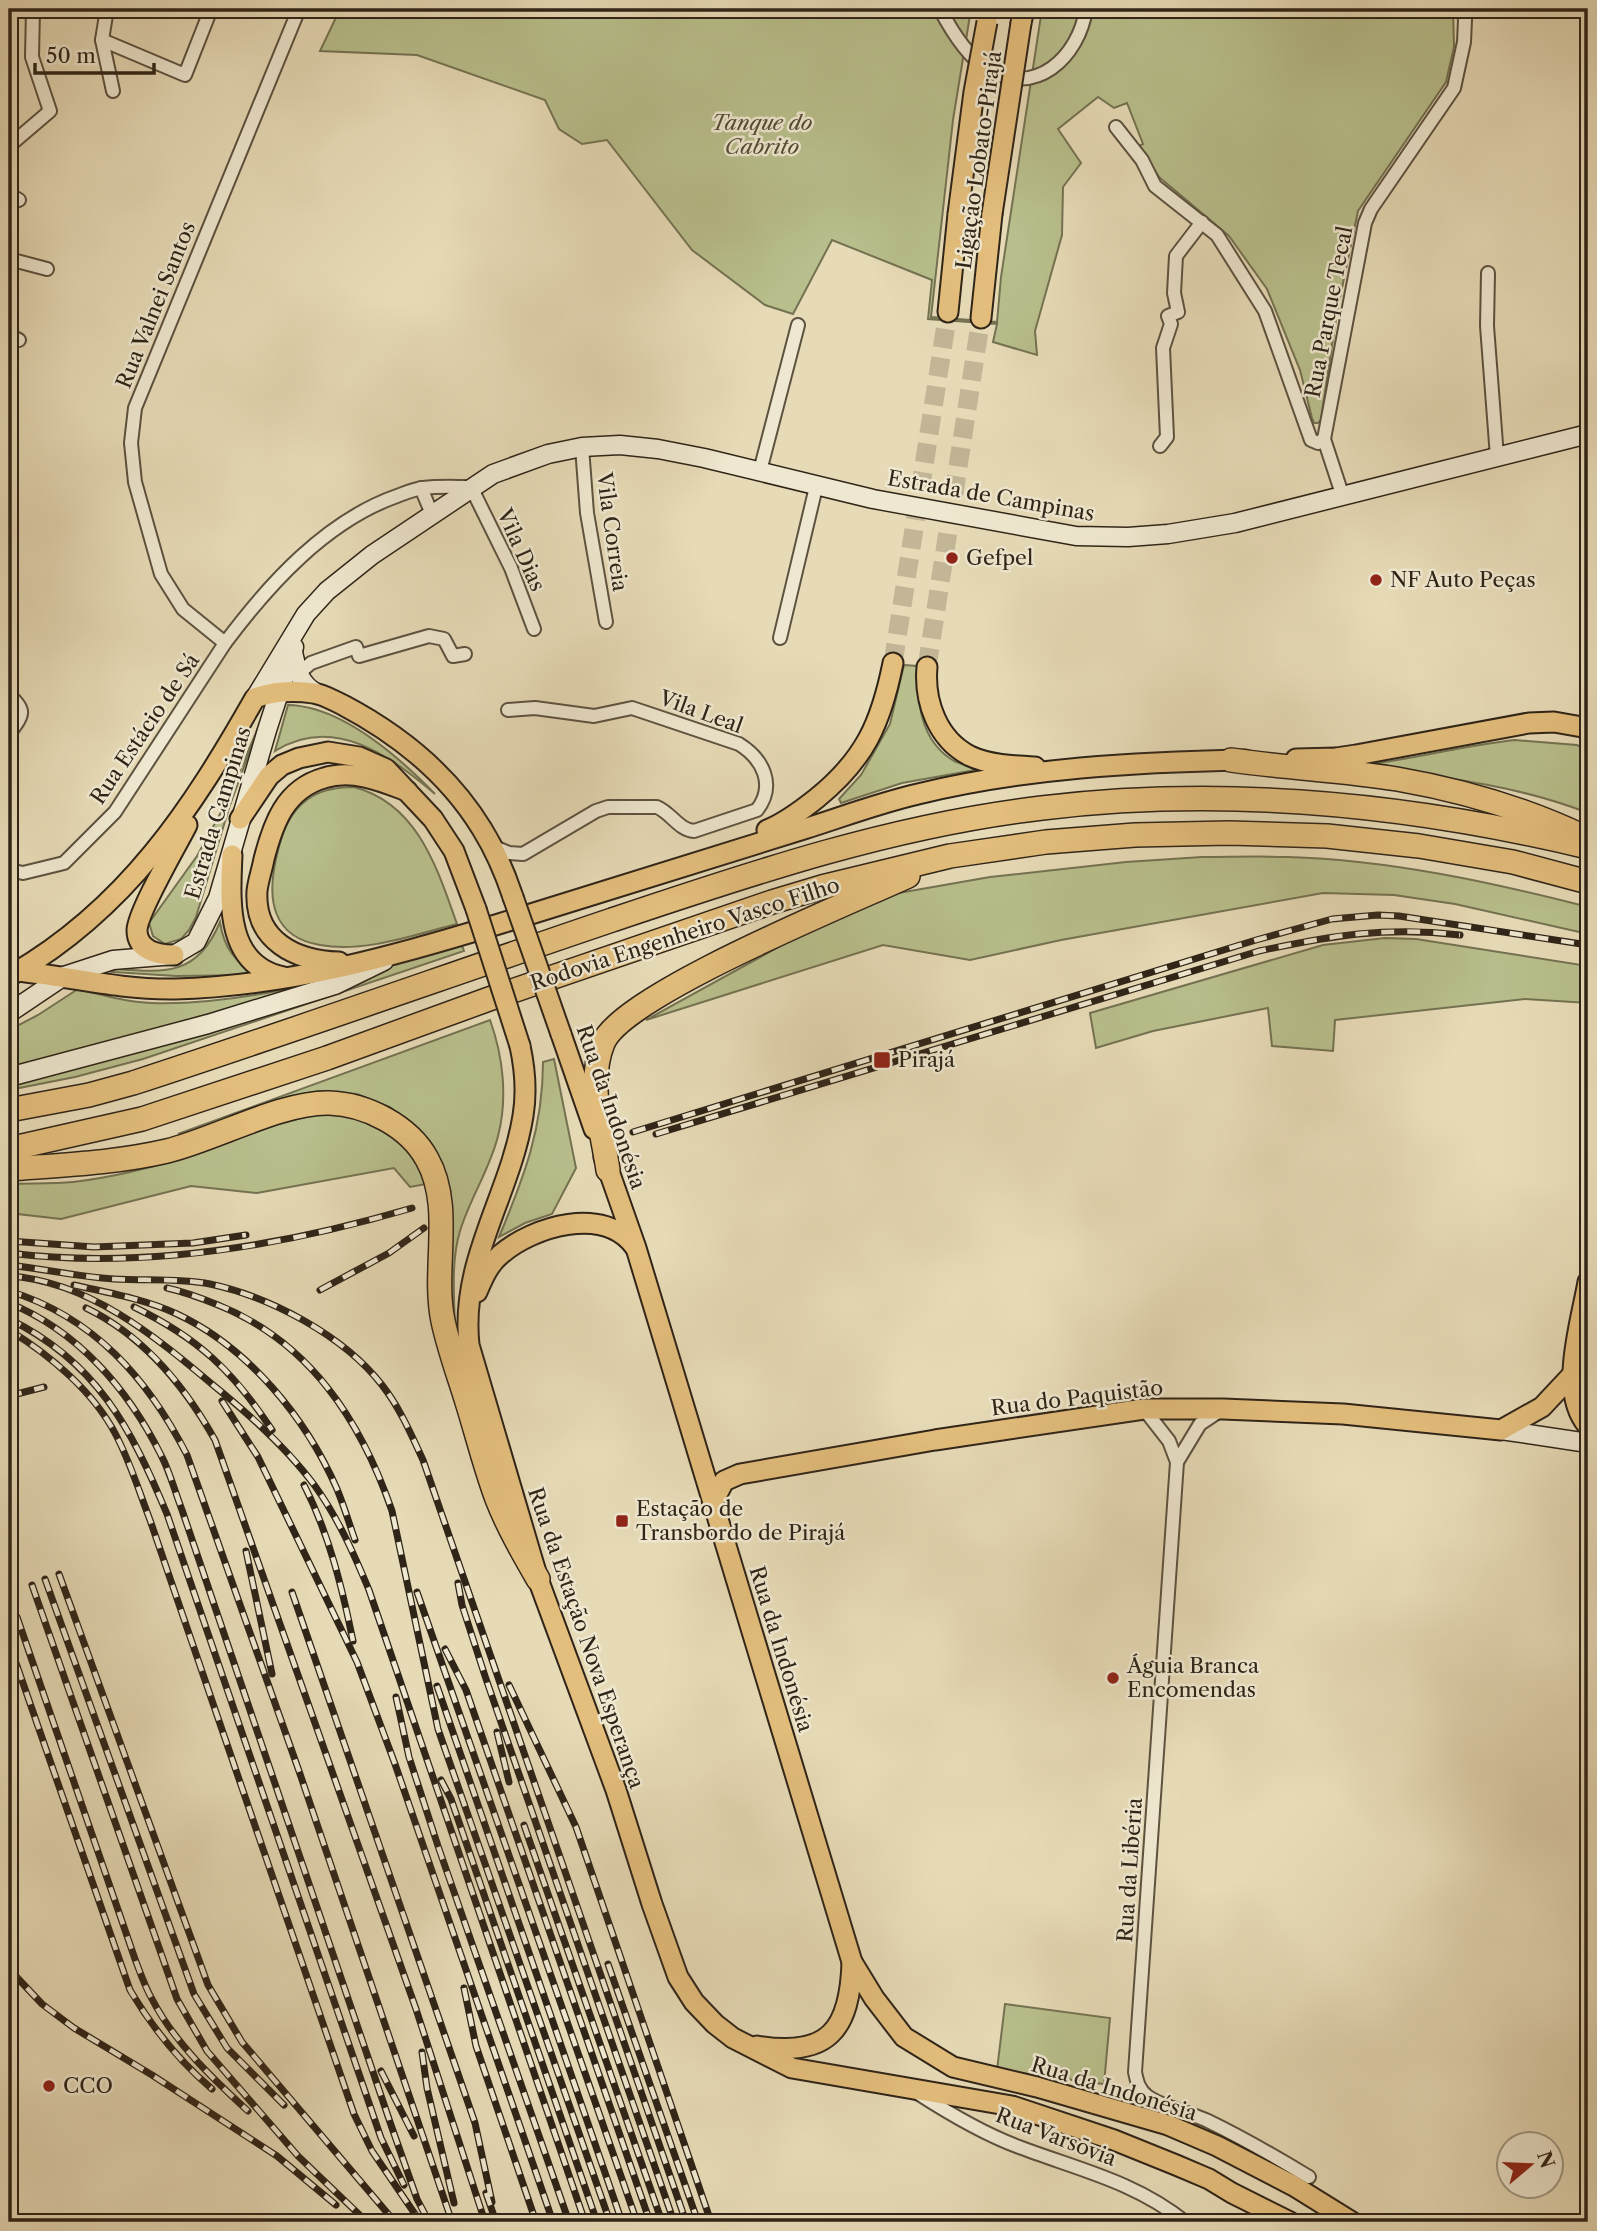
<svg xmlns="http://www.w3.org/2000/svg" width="1597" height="2231" font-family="'Libre Caslon Text',serif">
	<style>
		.green { fill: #b8bf8c; stroke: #747252; stroke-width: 2 }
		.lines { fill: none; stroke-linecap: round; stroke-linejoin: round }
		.primary-tunnel { stroke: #c2b697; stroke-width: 19; stroke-dasharray: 19 10; stroke-linecap: butt }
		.street-casing { stroke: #5d5240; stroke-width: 16 }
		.secondary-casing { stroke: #2f2418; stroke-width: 21 }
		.primary-casing { stroke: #2f2418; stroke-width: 23 }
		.highway-casing { stroke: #2f2418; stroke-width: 26 }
		.street { stroke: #efe8d0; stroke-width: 12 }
		.secondary { stroke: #efe8d0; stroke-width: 18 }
		.primary { stroke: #e4be7c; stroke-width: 19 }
		.highway { stroke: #e4be7c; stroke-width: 23 }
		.rail-casing { stroke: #2f2418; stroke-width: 7 }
		.rail { stroke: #efe8d0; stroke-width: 4.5; stroke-dasharray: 13; stroke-linecap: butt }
		.primary-bridge-casing { stroke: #2f2418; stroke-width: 23; stroke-linecap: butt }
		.primary-bridge { stroke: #e4be7c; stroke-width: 19 }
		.poi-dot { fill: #8f2418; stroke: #efe8d0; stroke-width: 2.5 }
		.labels { text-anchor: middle; stroke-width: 5; stroke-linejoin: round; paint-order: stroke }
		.park-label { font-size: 21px; font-style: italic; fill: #514b35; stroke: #efe8d0 }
		.street-label { font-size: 21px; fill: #2f2418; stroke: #efe8d0 }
		.poi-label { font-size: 21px; fill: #2f2418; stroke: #efe8d0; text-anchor: start }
	</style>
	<rect width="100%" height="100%" fill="#e7dbb7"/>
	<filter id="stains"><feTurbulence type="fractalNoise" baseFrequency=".00286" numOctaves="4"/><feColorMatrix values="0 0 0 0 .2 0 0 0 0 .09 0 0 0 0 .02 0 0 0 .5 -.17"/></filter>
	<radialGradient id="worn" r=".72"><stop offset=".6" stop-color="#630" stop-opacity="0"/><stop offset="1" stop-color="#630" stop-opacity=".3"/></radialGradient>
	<g class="green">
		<path d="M340,9H971L953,120L931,317L997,322L1001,277L1042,9H1453L1454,47L1446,82L1358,211L1337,312L1321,420L1318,423H1314L1312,418L1300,370L1267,289L1229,236L1159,177L1139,146L1143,144L1127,103L1114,108L1098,97L1058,129L1081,163L1063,187L1062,235L1035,331L1037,355L993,342L997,324L928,319L932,280L832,240L793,314L765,305L692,250L607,140L582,144L559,129L545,100L417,55L320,51Z"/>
		<path d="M904,665L917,666C918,702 919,740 954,761C962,765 973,767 981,769L902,783L841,803L839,799L861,775L890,724Z"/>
		<path d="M288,705C342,706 399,757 435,794C390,756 334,714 275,751Z"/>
		<path d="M258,728L229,808L196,917L189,930L181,939L165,944L153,936L149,923L197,856L225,805Z"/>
		<path d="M1515,740L1577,745L1588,751V813C1515,784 1434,776 1356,766C1409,760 1461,746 1515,740Z"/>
		<path d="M354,787C418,804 437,868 457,924C413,935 365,953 320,945C272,937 267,899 276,859C281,836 288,813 308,799C322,789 338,787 354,787Z"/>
		<path d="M1202,857C1231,857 1259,856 1288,857C1389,860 1491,882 1588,907V934L1455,904L1394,895L1323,893L1061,940L970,960L883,945L646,1020L813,928L876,897L990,877L1126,862Z"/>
		<path d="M220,922C224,949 235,962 259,975L176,976L112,972L116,969C167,973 198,975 220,922Z"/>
		<path d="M1385,938L1416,939L1588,966V1003L1525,999L1335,1020L1333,1051L1272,1046L1268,1008L1153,1031L1096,1048L1090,1013L1323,945Z"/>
		<path d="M461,943L464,951L143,1059L75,1077L9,1090V1030L38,1015L78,989C102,995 127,1002 152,1003C255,1006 362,970 461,943Z"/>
		<path d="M490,1020C503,1056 508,1098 498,1136C490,1169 470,1198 460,1231C451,1261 454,1296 455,1327L417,1129L390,1107L357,1094L319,1091L178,1134Z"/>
		<path d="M554,1059L576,1168L552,1214L525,1223L499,1237C524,1177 543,1128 543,1062Z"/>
		<path d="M332,1112C380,1119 408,1139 426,1184L410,1187L394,1168L257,1193L191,1186L61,1219L9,1213V1184C30,1183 52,1184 73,1182C116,1177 158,1166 199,1153C243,1138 285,1118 332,1112Z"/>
		<path d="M1005,2004L1110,2018L1104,2084L997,2070Z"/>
	</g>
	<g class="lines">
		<g class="primary-tunnel">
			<path d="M893,663L948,312"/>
			<path d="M927,667L981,318"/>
		</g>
		<defs>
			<g id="street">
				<path d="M107,9L102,40L113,91"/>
				<path d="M299,9L135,408L131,443L135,482L161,574L183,609L225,643C269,584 326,521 397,496C405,493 414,489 423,488C438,486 455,487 471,487L511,568L534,629"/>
				<path d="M940,9C951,30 966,55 986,68C1035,99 1079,57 1086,9"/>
				<path d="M102,40L185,75L211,9"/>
				<path d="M1116,127L1142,160L1155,186L1217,235L1265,311L1311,440L1318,443L1324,439"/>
				<path d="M9,146L50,111L32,57L33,9"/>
				<path d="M9,194L19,200"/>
				<path d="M9,259L47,269"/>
				<path d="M1488,273L1487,326L1497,457"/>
				<path d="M9,335L19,340"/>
				<path d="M1160,446L1167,437L1163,348L1171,324L1168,316L1178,312L1174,293L1176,256L1202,222"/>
				<path d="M582,447L587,513L606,622"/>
				<path d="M760,471L798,325"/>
				<path d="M421,488L432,514"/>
				<path d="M1343,497L1324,439L1365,223L1371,209L1454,88L1464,42L1465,20L1463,9"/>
				<path d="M780,638L816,487"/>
				<path d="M298,674L311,663L356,647L359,656L429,636L444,639L453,656L465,654"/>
				<path d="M9,695C28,711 22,716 9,734"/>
				<path d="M492,846L509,853L523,854L596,811L608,807H657C671,813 679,830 694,831L757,810C776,785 763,759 739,744L632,708L594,716L535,708L508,710"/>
				<path d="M9,870L23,873L64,863L115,812L225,643"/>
				<path d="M1144,1409L1169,1441L1177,1462L1135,2072C1137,2082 1139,2090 1147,2096C1164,2108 1189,2112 1208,2121C1243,2138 1276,2157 1309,2177"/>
				<path d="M1177,1462L1200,1424L1221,1410"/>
				<path d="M919,2094C950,2114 984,2134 1019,2147C1077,2169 1136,2182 1185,2222"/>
			</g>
			<g id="secondary">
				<path d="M293,652C297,670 299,683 316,693"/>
				<path d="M255,698L306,614L327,591L372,555L493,474L548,454L582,447L620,445L658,449L704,458L873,499L1076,536L1128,537L1168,534L1235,523L1588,434"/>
				<path d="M9,1013L64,976L113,960L174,955L196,942L218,898L267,730L294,647"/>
				<path d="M9,1077L208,1024L335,985L384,961"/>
				<path d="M1501,1430L1588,1443"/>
			</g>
			<g id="primary">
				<path d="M1021,23L1024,9"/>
				<path d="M948,312L958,214"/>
				<path d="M981,318L992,214"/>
				<path d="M927,667C924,701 937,739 970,756C989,765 1014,766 1035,767"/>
				<path d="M1296,759L1336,758L1356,755L1529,723L1554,722L1588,728"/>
				<path d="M240,819L269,776L282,765L299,758L328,752L359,757L386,769L433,819L454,851L476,909"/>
				<path d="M767,830C785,823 802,810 817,798C865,759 881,723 893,663"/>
				<path d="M232,855C230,901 225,966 284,977"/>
				<path d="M174,955C158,955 137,951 137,930C138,911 177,845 187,825"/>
				<path d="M339,962C296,961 254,941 257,891C258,881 262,870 264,859C273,824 285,789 324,778C353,769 381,781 407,791"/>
				<path d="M18,971C70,977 122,990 175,989C288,986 395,956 502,923C602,891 703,860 804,829C842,817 879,803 918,794C1025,768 1136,762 1245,760"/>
				<path d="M13,974C127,908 192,809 255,698C274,691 293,690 313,693C323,694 334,701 343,705C398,734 449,775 482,829C495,850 505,873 513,897"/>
				<path d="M561,1034L594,1129"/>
				<path d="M520,1046C525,1069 527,1092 523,1116C510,1196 460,1260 469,1345L538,1579L616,1790L652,1904L678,1977L694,2002L715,2024L733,2038L792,2068L1012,2106L1114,2140L1176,2165L1209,2179L1232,2193L1290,2222"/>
				<path d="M604,1157L636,1248L852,1962L874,1998L904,2037L953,2067L1037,2087L1168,2125L1217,2146L1294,2186L1352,2222"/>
				<path d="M1588,1282C1581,1323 1558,1392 1588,1426"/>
				<path d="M477,1292C483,1278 489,1264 500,1255C533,1226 605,1205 635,1247"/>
				<path d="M713,1502L724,1481L740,1474L935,1440L1144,1409H1223L1343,1414L1501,1430L1542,1407L1572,1375"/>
				<path d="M757,2046C829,2058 850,2029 852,1962"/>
			</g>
			<g id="highway">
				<path d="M1231,760C1286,768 1342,770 1397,779C1460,790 1525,809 1582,836"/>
				<path d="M9,1110L89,1095L133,1083C293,1031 452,974 612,920C752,873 894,825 1042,808C1225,786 1409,804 1588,847"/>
				<path d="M9,1149L142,1119L327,1058L489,999L772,902L822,887L950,856L1046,842L1135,835L1229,833L1327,836L1419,846L1513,862L1588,882"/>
				<path d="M9,1169C61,1165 116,1163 167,1151C216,1139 281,1102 329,1103C366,1104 409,1126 427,1159C454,1207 432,1269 443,1321C449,1349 459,1376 467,1402C477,1434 485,1467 497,1499C508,1527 523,1553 538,1579"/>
				<path d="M608,1170C602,1130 587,1082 603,1043C622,995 852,902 908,876"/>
			</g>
		</defs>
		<use href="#street" class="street-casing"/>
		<use href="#secondary" class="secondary-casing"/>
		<use href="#primary" class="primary-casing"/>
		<use href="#highway" class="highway-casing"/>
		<use href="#street" class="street"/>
		<use href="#secondary" class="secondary"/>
		<use href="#primary" class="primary"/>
		<use href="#highway" class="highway"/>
		<defs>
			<g id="rail">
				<path d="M633,1132L1256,940L1332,919L1378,915L1399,916L1588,945"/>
				<path d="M656,1134L1259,951C1330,936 1386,926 1460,935"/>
				<path d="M9,1241L94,1247L193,1243L246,1235"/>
				<path d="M9,1253C144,1270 283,1246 412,1208"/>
				<path d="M9,1265C44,1269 79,1277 114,1279C146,1281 179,1278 210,1284C271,1297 344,1336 382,1385C400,1408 411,1434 423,1460L686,2222"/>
				<path d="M9,1276C88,1281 155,1336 213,1385C250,1415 287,1448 315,1486C338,1518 354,1554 369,1590L585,2222"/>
				<path d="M74,1285C109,1293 145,1299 177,1314C249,1348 306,1418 337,1489C344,1506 349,1523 355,1540"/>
				<path d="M167,1288C185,1292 201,1298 218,1305C310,1342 361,1421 392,1511L438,1729L610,2222"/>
				<path d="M320,1290L389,1253L424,1228"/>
				<path d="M9,1291C94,1317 148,1379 187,1455L299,1771L452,2222"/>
				<path d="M9,1303C78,1331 128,1389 161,1455C170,1472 175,1492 182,1510L391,2125L417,2199L429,2222"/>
				<path d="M134,1307C198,1338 233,1371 272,1430"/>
				<path d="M86,1308C144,1336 184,1385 215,1440L416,2009L485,2222"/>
				<path d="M9,1319C97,1362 131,1428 167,1514L381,2138L404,2185"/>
				<path d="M9,1330C50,1355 94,1392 116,1435C130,1462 139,1491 150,1520L354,2114L372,2151L417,2217"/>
				<path d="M9,1396L44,1387"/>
				<path d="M222,1401L258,1457L357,1662L395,1764L553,2222"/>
				<path d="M304,1485C329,1534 342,1587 353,1641"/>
				<path d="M246,1551L272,1674"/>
				<path d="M59,1574L208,1985L242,2042L395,2222"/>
				<path d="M45,1579L194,1994L227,2048L284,2105"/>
				<path d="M458,1583L462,1605L485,1676L674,2222"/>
				<path d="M32,1585L177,1999L207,2051L298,2156L367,2222"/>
				<path d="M292,1592L475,2123L492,2202"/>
				<path d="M417,1592L637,2222"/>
				<path d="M17,1617L135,1959C140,1972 145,1987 152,1999C174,2042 213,2079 248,2111"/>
				<path d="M9,1643L130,1990C152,2027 179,2061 212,2089"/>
				<path d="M445,1649L466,1690L650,2222"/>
				<path d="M509,1685L576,1827L711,2222"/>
				<path d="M437,1686L622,2222"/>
				<path d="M396,1697L409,1757L438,1846L569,2222"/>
				<path d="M497,1732L509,1782"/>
				<path d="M441,1780L451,1799L597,2222"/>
				<path d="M524,1825L662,2222"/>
				<path d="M608,1964L698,2222"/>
				<path d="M9,1969L42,2004L74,2028L152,2075L277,2156L336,2205"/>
				<path d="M464,1988L476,2046L536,2222"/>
				<path d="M422,2052L427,2088L454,2203"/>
				<path d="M381,2071L414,2136"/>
				<path d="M486,2193L495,2219"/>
			</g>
		</defs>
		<use href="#rail" class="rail-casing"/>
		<use href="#rail" class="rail"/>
		<defs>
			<g id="primary-bridge">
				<path d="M958,214L974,92L987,22"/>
				<path d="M992,214L1021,23"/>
				<path d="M513,897L561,1034"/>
				<path d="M476,909L520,1046"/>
			</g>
		</defs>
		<use href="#primary-bridge" class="primary-bridge-casing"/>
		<use href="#primary-bridge" class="primary-bridge"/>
	</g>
	<g class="poi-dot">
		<circle cx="952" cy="558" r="7"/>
		<circle cx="1376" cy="580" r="7"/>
		<rect x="873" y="1051" width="18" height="18" rx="3.5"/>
		<rect x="615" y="1514" width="14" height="14" rx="3.5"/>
		<circle cx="1113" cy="1678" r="7"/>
		<circle cx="49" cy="2086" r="7"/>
	</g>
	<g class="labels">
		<g class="park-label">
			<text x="762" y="130">Tanque do<tspan x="762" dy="24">Cabrito</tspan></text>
		</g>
		<g class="street-label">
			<text transform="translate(979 160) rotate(-82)" y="7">Ligação Lobato-Pirajá</text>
			<text transform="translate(156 305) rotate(-68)" y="7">Rua Valnei Santos</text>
			<text transform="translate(1329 312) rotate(-79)" y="7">Rua Parque Tecal</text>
			<text transform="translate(991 496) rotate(10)" y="7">Estrada de Campinas</text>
			<text transform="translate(612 532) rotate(82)" y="7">Vila Correia</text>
			<text transform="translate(521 550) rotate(66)" y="7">Vila Dias</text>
			<text transform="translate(701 712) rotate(20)" y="7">Vila Leal</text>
			<text transform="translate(145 729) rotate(-56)" y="7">Rua Estácio de Sá</text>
			<text transform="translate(218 813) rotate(-73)" y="7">Estrada Campinas</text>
			<text transform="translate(685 934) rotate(-18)" y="7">Rodovia Engenheiro Vasco Filho</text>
			<text transform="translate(611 1107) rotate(71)" y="7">Rua da Indonésia</text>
			<text transform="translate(1077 1398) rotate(-7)" y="7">Rua do Paquistão</text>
			<text transform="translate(586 1638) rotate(71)" y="7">Rua da Estação Nova Esperança</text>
			<text transform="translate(781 1649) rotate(73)" y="7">Rua da Indonésia</text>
			<text transform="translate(1130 1870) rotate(-86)" y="7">Rua da Libéria</text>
			<text transform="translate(1114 2089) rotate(17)" y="7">Rua da Indonésia</text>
			<text transform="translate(1056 2137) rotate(21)" y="7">Rua Varsōvia</text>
		</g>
		<g class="poi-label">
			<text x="966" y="565">Gefpel</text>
			<text x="1390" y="587">NF Auto Peças</text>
			<text x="898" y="1067">Pirajá</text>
			<text x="636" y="1516">Estação de<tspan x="636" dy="24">Transbordo de Pirajá</tspan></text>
			<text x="1127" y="1673">Águia Branca<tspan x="1127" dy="24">Encomendas</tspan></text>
			<text x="63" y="2093">CCO</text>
		</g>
	</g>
	<rect width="1597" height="2231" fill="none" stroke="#e7dbb7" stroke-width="35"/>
	<rect x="10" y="10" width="1576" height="2210" fill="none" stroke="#2f2418" stroke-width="3.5"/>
	<rect x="18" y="18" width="1562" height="2196" fill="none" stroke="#2f2418" stroke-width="2"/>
	<g transform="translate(1530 2165) rotate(71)"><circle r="33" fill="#efe8d0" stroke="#a29a86" stroke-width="2"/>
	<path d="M0-5L12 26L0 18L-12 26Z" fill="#8f2418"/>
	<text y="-10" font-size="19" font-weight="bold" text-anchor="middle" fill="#2f2418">N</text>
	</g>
	<path d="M35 63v10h119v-10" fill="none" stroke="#2f2418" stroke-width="3.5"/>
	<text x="46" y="63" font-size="21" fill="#2f2418" stroke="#efe8d0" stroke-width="5" paint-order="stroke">50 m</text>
	<rect width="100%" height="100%" filter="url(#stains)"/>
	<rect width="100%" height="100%" fill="url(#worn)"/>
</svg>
